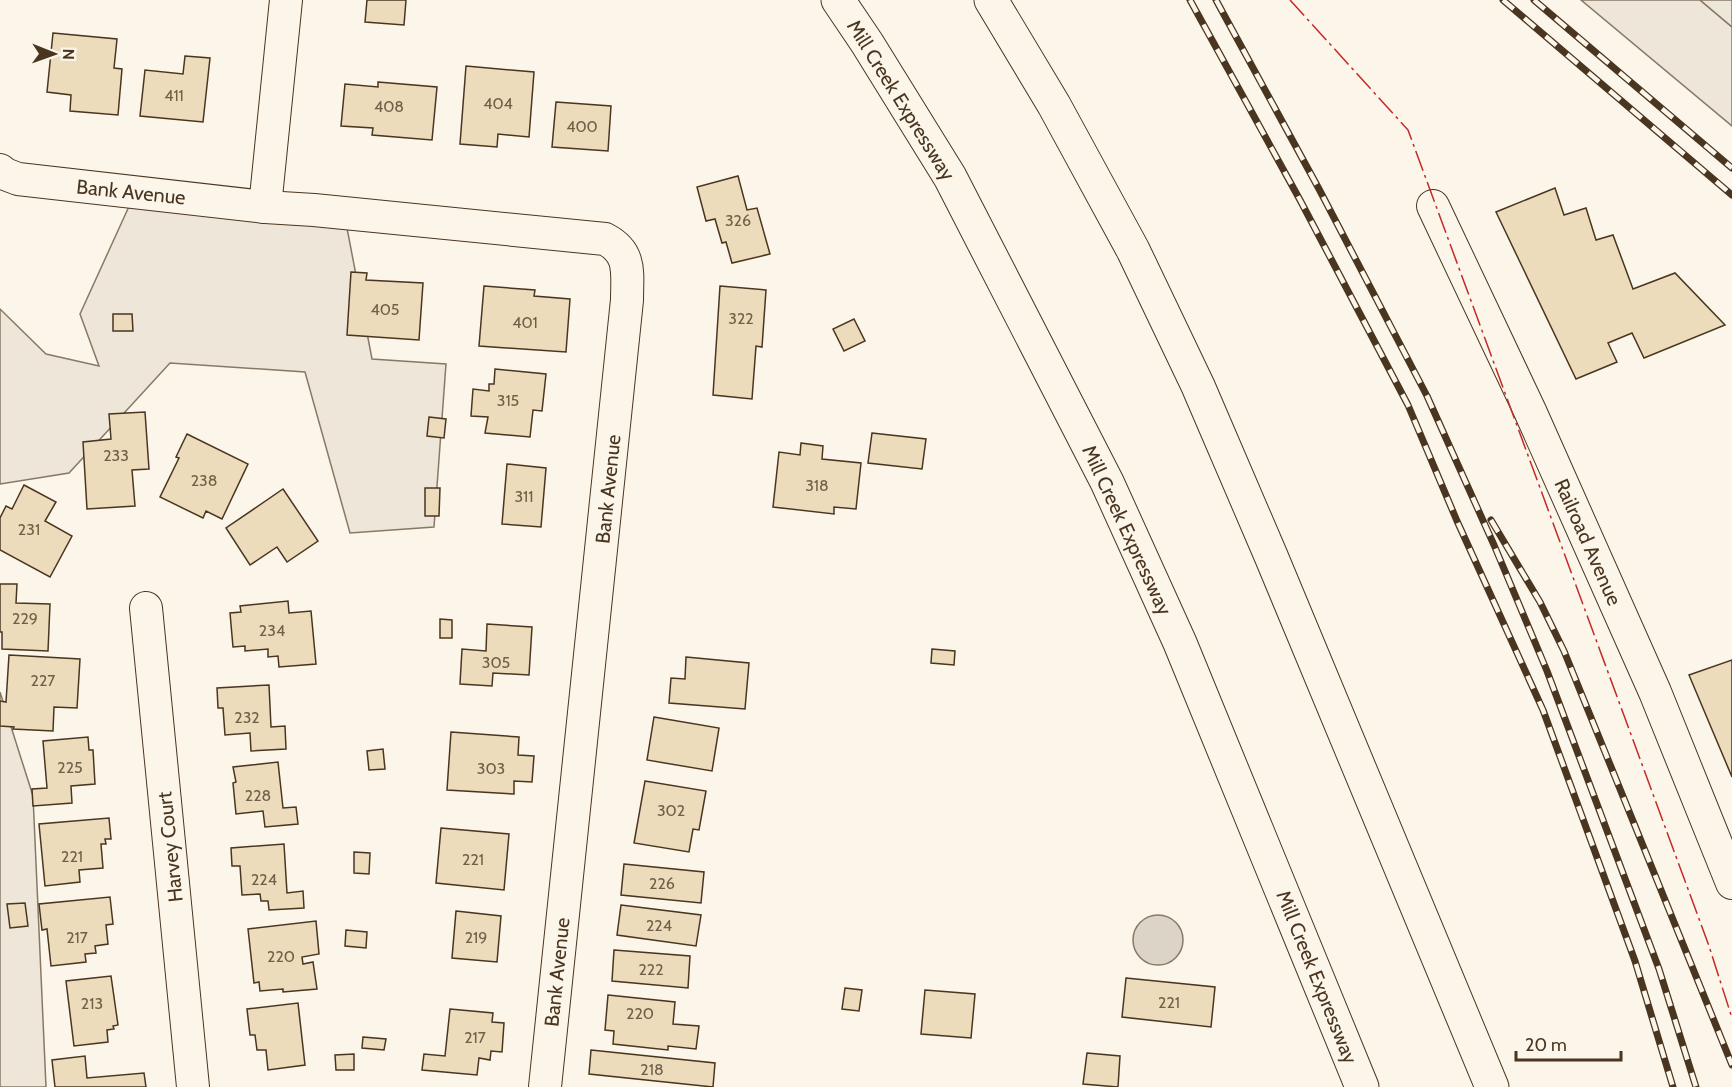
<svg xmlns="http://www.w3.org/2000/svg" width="1732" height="1087" font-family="Cabin,sans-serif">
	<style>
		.green { fill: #ede6d9; stroke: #887966; stroke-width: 1.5 }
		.parking { fill: #ede7d9; stroke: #887966; stroke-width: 1.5 }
		.water { fill: #dcd4c6; stroke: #887966; stroke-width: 1.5 }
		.building { fill: #ecdcbc; stroke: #4a3520; stroke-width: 1.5 }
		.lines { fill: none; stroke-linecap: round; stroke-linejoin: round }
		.street-casing { stroke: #4a3520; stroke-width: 34 }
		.highway-casing { stroke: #4a3520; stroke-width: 35 }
		.street { stroke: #fbf6e9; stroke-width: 32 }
		.highway { stroke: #fbf6e9; stroke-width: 33 }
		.rail-casing { stroke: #4a3520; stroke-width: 7 }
		.rail { stroke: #fbf6e9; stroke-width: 4.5; stroke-dasharray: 14; stroke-linecap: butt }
		.power { stroke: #c62828; stroke-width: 1.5; stroke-dasharray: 21 4.5 3 4.5; stroke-linecap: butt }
		.labels { text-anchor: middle; stroke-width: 4.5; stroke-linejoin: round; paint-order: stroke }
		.number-label { font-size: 16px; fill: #725f47 }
		.street-label { font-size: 20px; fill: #4a3520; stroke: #fbf6e9 }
	</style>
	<rect width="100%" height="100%" fill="#fbf6e9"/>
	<g class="green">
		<path d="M1581,0H1700L1732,27V126Z"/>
		<path d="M131,202L347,228L372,359L446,364L434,527L350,533L305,372L170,363L69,473L0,484V309L46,354L99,366L80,314Z"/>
		<path d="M0,692L33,796L46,1087H0Z"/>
	</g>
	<path class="parking" d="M1700,0H1732V27Z"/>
	<circle class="water" cx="1158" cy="940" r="25"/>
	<g class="building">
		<path d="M367,0H406L404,25L365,22Z"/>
		<path d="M53,33L117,39L114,68L122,69L118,115L70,111L71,95L47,92Z"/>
		<path d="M185,56L210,58L203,122L140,116L145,70L183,74Z"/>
		<path d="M466,66L534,72L529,137L498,134L497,147L460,144Z"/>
		<path d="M378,82L437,87L432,140L372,135L373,128L341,126L345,84L378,87Z"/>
		<path d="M556,102L611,106L608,151L552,147Z"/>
		<path d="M738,176L747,210L757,208L770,254L732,263L726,242L722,243L715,219L706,221L697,187Z"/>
		<path d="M1555,188L1564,215L1586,208L1596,240L1613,235L1633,289L1675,273L1725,325L1644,358L1632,333L1608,343L1617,362L1576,379L1496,212Z"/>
		<path d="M351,272L367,273L366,280L423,283L419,340L347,335Z"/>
		<path d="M484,286L535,290L534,296L570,299L566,352L479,346Z"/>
		<path d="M720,286L766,290L762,347L756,346L752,399L713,395Z"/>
		<path d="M113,314H132L133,331H113Z"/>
		<path d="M854,319L865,341L844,351L833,329Z"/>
		<path d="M495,369L546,374L542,411L533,410L530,437L485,433L488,417L471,416L473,389L489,391V384H494Z"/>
		<path d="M145,412L149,469L132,470L135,506L87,509L83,442L111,439L109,414Z"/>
		<path d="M429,417L446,419L444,438L427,436Z"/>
		<path d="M872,433L926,439L922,469L868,463Z"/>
		<path d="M187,434L248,464L222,519L206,511L203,518L160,497L179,458L176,457Z"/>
		<path d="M801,443L823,446L822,459L861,463L856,509L834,507V514L773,507L779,452L800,455Z"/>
		<path d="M507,464L546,468L541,527L502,524Z"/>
		<path d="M24,485L56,502L45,521L72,536L50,577L0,550V518L6,506L12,509Z"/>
		<path d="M425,488H440L439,516H425Z"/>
		<path d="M283,489L318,541L287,562L277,547L250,565L226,528Z"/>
		<path d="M0,584H17L16,603L50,604L48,651L2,649V632H0Z"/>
		<path d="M288,601L289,613L311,611L316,664L279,667L278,656L268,657V649L245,651V646L233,647L230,613L241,612L240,606Z"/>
		<path d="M440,619L452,620V638H440Z"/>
		<path d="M487,624L532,627L529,675L493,673L492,686L460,684L462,649L486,651Z"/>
		<path d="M932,649L955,651L954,665L931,663Z"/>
		<path d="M9,655L80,659L77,708L54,707L53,731L13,729L14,727L0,726V701L6,702Z"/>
		<path d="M686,657L749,663L745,709L669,703L671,678L685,679Z"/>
		<path d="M1732,660V777L1689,675Z"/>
		<path d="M269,685L271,727L285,726L286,749L251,751L250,733L225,735L223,708H218L217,688Z"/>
		<path d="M654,717L719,728L712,771L647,760Z"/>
		<path d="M451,732L519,737L518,755L534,756L532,782L514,781V794L447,790Z"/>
		<path d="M88,737L89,750H93L95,784L71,786L72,803L33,806L32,789L47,788L43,741Z"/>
		<path d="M383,749L385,769L369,770L367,751Z"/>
		<path d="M278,762L283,808L296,807L298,824L265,827L263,811L236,814L233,783L236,782L233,767Z"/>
		<path d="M645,781L706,791L699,830L693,829L689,852L634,843Z"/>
		<path d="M109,818L111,839H105L106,844H101L103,868L79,870L80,882L45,886L39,824Z"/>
		<path d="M441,828L509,834L504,890L436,883Z"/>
		<path d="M284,844L287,893L303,891L304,908L269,910L268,901H261L260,894L242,895L240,866H232L231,848Z"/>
		<path d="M354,852L370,853L369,874L354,873Z"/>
		<path d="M624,864L704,872L701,903L621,895Z"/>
		<path d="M110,897L113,924L106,925L108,944L95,946L96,953L85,954L86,962L51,966L47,929L42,930L39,904Z"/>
		<path d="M25,903L28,926L10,928L7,904Z"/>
		<path d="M621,905L701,915L696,946L617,935Z"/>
		<path d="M456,911L501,916L497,962L452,958Z"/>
		<path d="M316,921L319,954L302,957L303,964L313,962L317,989L283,992V989L260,991L259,982L254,983L248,929Z"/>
		<path d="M346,930L367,932L366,948L345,946Z"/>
		<path d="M614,950L690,956L688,988L612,981Z"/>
		<path d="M111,976L118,1025L113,1026L114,1029L107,1030L108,1042L74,1046L66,981Z"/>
		<path d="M1126,978L1215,987L1211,1027L1122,1017Z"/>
		<path d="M845,988L862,990L859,1011L842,1009Z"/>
		<path d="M925,990L975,994L971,1038L921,1034Z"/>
		<path d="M608,995L675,1002L673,1024L699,1026L696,1049L668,1046V1050L613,1044L614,1031L605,1030Z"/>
		<path d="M298,1003L305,1065L268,1070L266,1050H257L255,1035H250L247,1009Z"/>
		<path d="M450,1009L493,1013L492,1022L504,1023L502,1052L491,1051L490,1060L479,1058L477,1075L422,1070L424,1054L445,1056Z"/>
		<path d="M363,1037L386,1039L384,1050L362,1048Z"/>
		<path d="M591,1050L715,1063L713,1087L589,1074Z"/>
		<path d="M1087,1053L1120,1056L1118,1087L1083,1084Z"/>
		<path d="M354,1054V1070H336L335,1055Z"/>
		<path d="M85,1056L87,1078L144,1073L146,1087H55L52,1060Z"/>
	</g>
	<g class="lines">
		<defs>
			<g id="street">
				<path d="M0,170L5,174L18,179L265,207L286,0"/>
				<path d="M1433,206L1530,411L1655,692L1732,883"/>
				<path d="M265,207L314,210L605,239C632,253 627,273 627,300L545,1087"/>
				<path d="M146,608L193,1087"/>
			</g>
			<g id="highway">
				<path d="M838,0L867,43L950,177L1107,482L1180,643L1362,1087"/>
				<path d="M991,0L1054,105L1133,250L1198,386L1271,556L1492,1087"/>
			</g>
		</defs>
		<use href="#street" class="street-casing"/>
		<use href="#highway" class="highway-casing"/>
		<use href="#street" class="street"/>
		<use href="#highway" class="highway"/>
		<defs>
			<g id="rail">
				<path d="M1190,0L1300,200L1408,405L1457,521L1543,710L1635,961L1673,1087"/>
				<path d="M1216,0L1319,189L1427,396L1494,545L1547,671L1659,969L1696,1087"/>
				<path d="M1503,0L1732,195"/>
				<path d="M1534,0L1732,168"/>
				<path d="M1491,520L1540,602L1564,651L1732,1065"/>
			</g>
		</defs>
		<use href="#rail" class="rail-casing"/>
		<use href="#rail" class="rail"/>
		<path class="power" d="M1290,0L1408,130L1709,946L1732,1018"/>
	</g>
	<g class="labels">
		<g class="number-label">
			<text x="174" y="101">411</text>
			<text x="498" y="109">404</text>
			<text x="389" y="112">408</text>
			<text x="582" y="132">400</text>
			<text x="738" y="226">326</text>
			<text x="385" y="315">405</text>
			<text x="741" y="324">322</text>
			<text x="525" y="328">401</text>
			<text x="508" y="406">315</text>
			<text x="116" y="461">233</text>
			<text x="204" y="486">238</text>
			<text x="817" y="491">318</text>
			<text x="524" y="502">311</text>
			<text x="29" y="535">231</text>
			<text x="25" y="624">229</text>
			<text x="272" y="636">234</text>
			<text x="496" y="668">305</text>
			<text x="43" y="686">227</text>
			<text x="247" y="723">232</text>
			<text x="70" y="773">225</text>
			<text x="491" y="774">303</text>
			<text x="258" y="801">228</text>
			<text x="671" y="816">302</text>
			<text x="72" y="862">221</text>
			<text x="473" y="865">221</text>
			<text x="264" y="885">224</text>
			<text x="662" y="889">226</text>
			<text x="659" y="931">224</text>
			<text x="77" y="943">217</text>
			<text x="476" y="943">219</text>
			<text x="281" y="962">220</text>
			<text x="651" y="975">222</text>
			<text x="1169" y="1008">221</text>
			<text x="92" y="1009">213</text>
			<text x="640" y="1019">220</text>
			<text x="475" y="1043">217</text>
			<text x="652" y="1075">218</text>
		</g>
		<g class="street-label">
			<text transform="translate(901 100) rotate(58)" y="7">Mill Creek Expressway</text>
			<text transform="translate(131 192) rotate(6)" y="7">Bank Avenue</text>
			<text transform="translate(608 489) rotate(-84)" y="7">Bank Avenue</text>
			<text transform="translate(1127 530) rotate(65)" y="7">Mill Creek Expressway</text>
			<text transform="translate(1588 542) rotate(66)" y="7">Railroad Avenue</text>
			<text transform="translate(170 847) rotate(-96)" y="7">Harvey Court</text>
			<text transform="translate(557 972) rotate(-84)" y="7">Bank Avenue</text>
			<text transform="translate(1317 977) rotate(68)" y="7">Mill Creek Expressway</text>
		</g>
	</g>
	<g transform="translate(54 54) rotate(91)" stroke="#fbf6e9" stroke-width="4.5" paint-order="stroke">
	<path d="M0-4.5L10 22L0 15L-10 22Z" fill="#4a3520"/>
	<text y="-9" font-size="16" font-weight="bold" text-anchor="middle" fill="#4a3520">N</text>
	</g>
	<path d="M1516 1051v9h105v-9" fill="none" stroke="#4a3520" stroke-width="3"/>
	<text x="1525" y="1051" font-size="18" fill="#4a3520" stroke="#fbf6e9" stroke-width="4.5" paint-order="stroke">20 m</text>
</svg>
